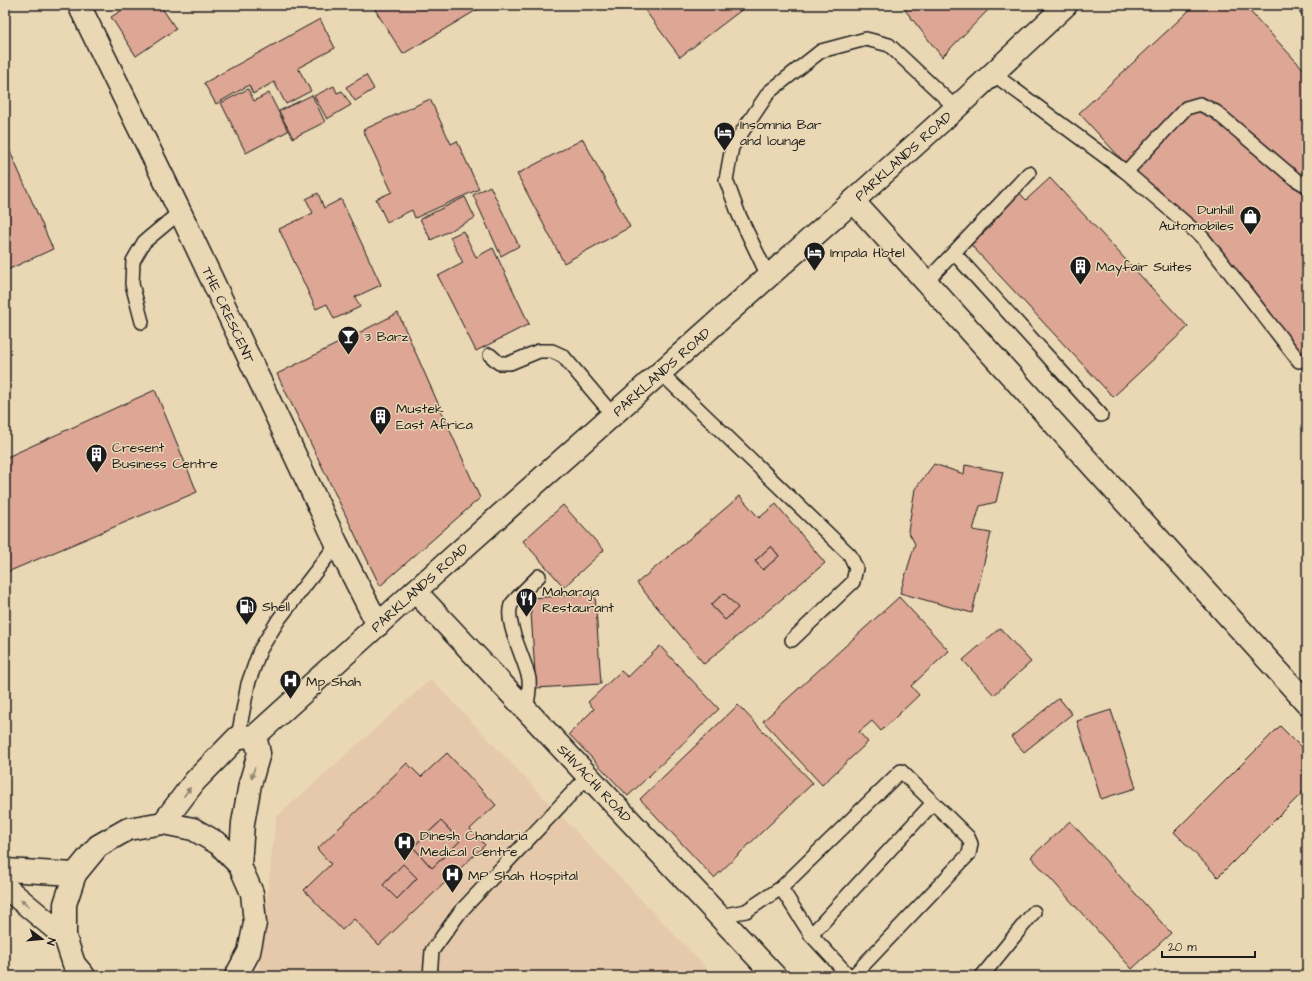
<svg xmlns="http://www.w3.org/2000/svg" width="1312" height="981" font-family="'Architects Daughter',sans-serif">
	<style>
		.built { fill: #e6c9ab }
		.building { fill: #dda695; stroke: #1c1c1c; fill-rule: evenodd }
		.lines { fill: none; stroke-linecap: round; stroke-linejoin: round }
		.service-casing { stroke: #1c1c1c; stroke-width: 16 }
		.minor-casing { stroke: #1c1c1c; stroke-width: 25 }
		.secondary-casing { stroke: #1c1c1c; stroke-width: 25 }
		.service { stroke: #ead8b5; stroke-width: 13 }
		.minor { stroke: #ead8b5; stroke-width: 22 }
		.secondary { stroke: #ead8b5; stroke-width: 22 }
		.oneway { fill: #8d8370 }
		.labels { text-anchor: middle; stroke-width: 3; stroke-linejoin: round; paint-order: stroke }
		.poi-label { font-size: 14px; fill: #1c1c1c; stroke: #ead8b5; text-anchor: start }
		.street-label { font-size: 14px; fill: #1c1c1c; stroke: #ead8b5 }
	</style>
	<rect width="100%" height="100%" fill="#ead8b5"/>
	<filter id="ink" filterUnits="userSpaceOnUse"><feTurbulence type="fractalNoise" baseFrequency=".025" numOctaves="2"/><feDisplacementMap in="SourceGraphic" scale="8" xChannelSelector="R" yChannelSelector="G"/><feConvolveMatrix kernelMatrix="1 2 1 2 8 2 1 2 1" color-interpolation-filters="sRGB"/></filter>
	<g filter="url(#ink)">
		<path class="built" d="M431,679L714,976H260L258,974L276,817Z"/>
		<g class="building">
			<path d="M130,5H160L176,29L136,56L111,17Z"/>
			<path d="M372,5H485L403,54Z"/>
			<path d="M641,5H748L680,57Z"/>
			<path d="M908,5H993L942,57L905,10Z"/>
			<path d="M1195,5H1244L1307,73V361L1079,113Z"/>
			<path d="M320,19L335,48L298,68L311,91L286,104L274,82L253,94L249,85L216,104L204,83Z"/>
			<path d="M366,75L374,89L355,101L346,87Z"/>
			<path d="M334,86L337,93L342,91L351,105L327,119L314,96Z"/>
			<path d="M248,89L254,101L269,93L288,131L246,153L221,103Z"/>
			<path d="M312,95L325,122L293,138L279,111Z"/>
			<path d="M430,99L451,144L457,141L479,189L415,218L412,210L387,222L376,199L392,192L363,130Z"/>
			<path d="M583,139L630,227L564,263L517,174Z"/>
			<path d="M5,140L53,249L5,271Z"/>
			<path d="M1050,178L1188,327L1113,397L971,245L992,225L987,219L1018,191L1026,200Z"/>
			<path d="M490,186L519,246L501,256L473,195Z"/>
			<path d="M318,193L324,208L341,199L381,285L355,297L360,307L334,319L327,304L316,309L279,229L313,213L306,199Z"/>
			<path d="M465,197L475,218L431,240L420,219Z"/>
			<path d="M463,231L476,257L493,248L529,324L476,351L438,276L463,263L450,237Z"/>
			<path d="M398,313L480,498L380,586L277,374Z"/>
			<path d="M155,390L197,492L5,573V458Z"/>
			<path d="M934,464L964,474L965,465L1003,472L996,502L980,506L973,530L991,533L972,613L900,593L915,544L908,531L915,489Z"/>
			<path d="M740,496L759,518L776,504L825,563L704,664L637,583ZM771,546L779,556L763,570L755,561ZM724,593L738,608L725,620L711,605Z"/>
			<path d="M563,505L604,550L564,587L523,541Z"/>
			<path d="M771,546L779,556L763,570L755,561Z"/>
			<path d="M724,593L738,608L725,620L711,605Z"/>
			<path d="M595,594L601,684L536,688L530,598Z"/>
			<path d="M899,597L949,651L911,686L919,695L881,731L872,721L859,732L868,742L822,785L763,721Z"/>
			<path d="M1000,628L1031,662L994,695L963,660Z"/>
			<path d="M660,646L719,709L628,796L569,734L594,709L588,702L621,671L628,677Z"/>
			<path d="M1059,698L1072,714L1024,752L1011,737Z"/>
			<path d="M738,705L813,783L714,878L640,799Z"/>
			<path d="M1111,710L1136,788L1101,799L1077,721Z"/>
			<path d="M1280,726L1307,753V788L1218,877L1174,832Z"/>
			<path d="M447,753L496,805L470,829L485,845L379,945L354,919L342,930L304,890L331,864L317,849L407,763L421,777ZM441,821L460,841L432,868L413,847ZM403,864L417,878L397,899L383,885Z"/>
			<path d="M441,821L460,841L432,868L413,847Z"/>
			<path d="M1070,821L1171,933L1132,969L1031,857Z"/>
			<path d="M403,864L417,878L397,899L383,885Z"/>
		</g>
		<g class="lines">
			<defs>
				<g id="service">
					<path d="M1304,5L1307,9"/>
					<path d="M992,73L1126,172L1203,238L1299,361"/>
					<path d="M1126,172L1186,108L1200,104L1216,112L1295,179L1307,186"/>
					<path d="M954,253L1101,415"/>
					<path d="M768,276L739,215L726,180L732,147L769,92L821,51L866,39L889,45L956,108"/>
					<path d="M926,282L1029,173"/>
					<path d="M142,322L132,284L133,261L144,242L180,212"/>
					<path d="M490,355L499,363H510L539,351H552L563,356L613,415"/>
					<path d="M661,373L850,555L856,568L853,582L792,640"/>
					<path d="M526,710C528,700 530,690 529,679C526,661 504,622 511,605C514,600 533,582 539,576"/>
					<path d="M238,737L248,684L260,650L279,619L337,544"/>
					<path d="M781,888L811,935L849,976"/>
					<path d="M719,916L746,911L781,888L901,771L968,837L971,844L969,854L853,976"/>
					<path d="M811,935L933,803"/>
					<path d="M430,976L432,951L460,912L588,776"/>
					<path d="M982,976L1034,912"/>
				</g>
				<g id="minor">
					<path id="s1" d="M79,5L180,212L337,544L378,625"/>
					<path d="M853,201L1307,703"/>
					<path id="s2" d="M415,591L775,976"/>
				</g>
				<g id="secondary">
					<path id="s3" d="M163,823L195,781L238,737L255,736L415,591L853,201L956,108L1066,5"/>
					<path d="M240,866L243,823L250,784L259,753L255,736"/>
					<path d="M5,870L75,874"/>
					<path d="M5,887L65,937"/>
					<path d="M84,976L74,964L65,937V904L75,874L98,846L128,829L163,823L193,829L219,844L240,866L252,893L255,923L249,952L236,976"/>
				</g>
			</defs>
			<use href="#service" class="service-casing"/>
			<use href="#minor" class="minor-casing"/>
			<use href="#secondary" class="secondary-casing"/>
			<use href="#service" class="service"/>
			<use href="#minor" class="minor"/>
			<use href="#secondary" class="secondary"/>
		</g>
		<defs><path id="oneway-solid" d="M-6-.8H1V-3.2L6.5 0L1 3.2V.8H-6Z"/></defs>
		<g class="oneway">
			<use href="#oneway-solid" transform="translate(253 773) rotate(107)"/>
			<use href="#oneway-solid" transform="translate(187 792) rotate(-53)"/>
			<use href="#oneway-solid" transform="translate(25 903) rotate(-140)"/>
		</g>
	</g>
	<defs>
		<symbol id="hotel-pin" viewBox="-11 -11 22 30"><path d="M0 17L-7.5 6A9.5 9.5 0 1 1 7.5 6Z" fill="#1c1c1c" stroke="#ead8b5"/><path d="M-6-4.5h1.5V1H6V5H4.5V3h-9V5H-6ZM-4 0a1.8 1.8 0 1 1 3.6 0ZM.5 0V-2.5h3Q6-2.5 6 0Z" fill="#fff"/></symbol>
		<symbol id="shop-pin" viewBox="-11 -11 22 30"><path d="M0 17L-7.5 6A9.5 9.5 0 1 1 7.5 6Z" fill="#1c1c1c" stroke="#ead8b5"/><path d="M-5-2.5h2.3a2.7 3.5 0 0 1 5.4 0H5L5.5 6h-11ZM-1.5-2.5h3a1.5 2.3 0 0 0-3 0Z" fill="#fff"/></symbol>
		<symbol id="building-pin" viewBox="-11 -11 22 30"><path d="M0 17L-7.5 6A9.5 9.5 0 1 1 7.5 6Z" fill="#1c1c1c" stroke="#ead8b5"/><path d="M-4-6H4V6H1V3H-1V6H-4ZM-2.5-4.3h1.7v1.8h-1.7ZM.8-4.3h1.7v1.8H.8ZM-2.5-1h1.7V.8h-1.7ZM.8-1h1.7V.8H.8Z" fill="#fff"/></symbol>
		<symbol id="bar-pin" viewBox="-11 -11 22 30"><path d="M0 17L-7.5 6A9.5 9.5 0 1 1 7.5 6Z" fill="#1c1c1c" stroke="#ead8b5"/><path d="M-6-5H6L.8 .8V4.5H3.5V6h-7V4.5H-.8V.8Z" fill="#fff"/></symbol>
		<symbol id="restaurant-pin" viewBox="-11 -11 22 30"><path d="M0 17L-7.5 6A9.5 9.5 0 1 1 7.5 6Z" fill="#1c1c1c" stroke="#ead8b5"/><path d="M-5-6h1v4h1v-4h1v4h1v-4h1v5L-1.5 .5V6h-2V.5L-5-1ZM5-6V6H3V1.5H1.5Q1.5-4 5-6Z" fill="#fff"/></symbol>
		<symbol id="fuel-pin" viewBox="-11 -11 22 30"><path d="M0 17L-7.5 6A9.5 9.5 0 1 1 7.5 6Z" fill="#1c1c1c" stroke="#ead8b5"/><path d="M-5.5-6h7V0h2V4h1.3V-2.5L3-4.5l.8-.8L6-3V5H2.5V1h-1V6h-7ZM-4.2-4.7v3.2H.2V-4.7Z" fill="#fff"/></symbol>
		<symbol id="hospital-pin" viewBox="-11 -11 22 30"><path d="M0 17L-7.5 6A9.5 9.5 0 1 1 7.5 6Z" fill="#1c1c1c" stroke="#ead8b5"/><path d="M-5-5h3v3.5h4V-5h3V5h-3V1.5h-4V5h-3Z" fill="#fff"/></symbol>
	</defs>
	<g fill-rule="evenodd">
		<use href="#hotel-pin" x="712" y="120" width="25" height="34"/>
		<use href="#shop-pin" x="1238" y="204" width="25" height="34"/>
		<use href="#hotel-pin" x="802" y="240" width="25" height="34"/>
		<use href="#building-pin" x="1068" y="254" width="25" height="34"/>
		<use href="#bar-pin" x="336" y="324" width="25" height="34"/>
		<use href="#building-pin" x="368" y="404" width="25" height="34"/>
		<use href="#building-pin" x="84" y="442" width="25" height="34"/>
		<use href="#restaurant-pin" x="514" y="586" width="25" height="34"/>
		<use href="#fuel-pin" x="234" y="594" width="25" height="34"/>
		<use href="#hospital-pin" x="278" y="668" width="25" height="34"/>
		<use href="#hospital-pin" x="392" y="830" width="25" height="34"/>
		<use href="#hospital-pin" x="440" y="862" width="25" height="34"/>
	</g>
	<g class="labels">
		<g class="poi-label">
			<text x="740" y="129">Insomnia Bar<tspan x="740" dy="16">and lounge</tspan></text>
			<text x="1234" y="214" text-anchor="end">Dunhill<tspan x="1234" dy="16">Automobiles</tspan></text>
			<text x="830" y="257">Impala Hotel</text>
			<text x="1096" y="271">Mayfair Suites</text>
			<text x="364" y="341">3 Barz</text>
			<text x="396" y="413">Mustek<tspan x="396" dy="16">East Africa</tspan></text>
			<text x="112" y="452">Cresent<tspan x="112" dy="16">Business Centre</tspan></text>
			<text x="542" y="596">Maharaja<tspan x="542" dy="16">Restaurant</tspan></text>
			<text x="262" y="611">Shell</text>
			<text x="306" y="686">Mp Shah</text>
			<text x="420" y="840">Dinesh Chandaria<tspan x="420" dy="16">Medical Centre</tspan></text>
			<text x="468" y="880">MP Shah Hospital</text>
		</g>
		<g class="street-label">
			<text dy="5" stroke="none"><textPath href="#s3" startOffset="1001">PARKLANDS ROAD</textPath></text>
			<text dy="5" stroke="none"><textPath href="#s1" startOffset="344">THE CRESCENT</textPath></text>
			<text dy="5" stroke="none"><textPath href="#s3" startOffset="677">PARKLANDS ROAD</textPath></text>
			<text dy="5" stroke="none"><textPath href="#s3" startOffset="353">PARKLANDS ROAD</textPath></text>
			<text dy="5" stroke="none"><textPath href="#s2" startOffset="263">SHIVACHI ROAD</textPath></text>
		</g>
	</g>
	<rect width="1312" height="981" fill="none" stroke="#ead8b5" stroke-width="20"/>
	<rect x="10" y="10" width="1292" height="961" fill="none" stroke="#1c1c1c" stroke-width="1.5" filter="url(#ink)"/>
	<g transform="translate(42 939) rotate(106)" stroke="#ead8b5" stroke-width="3" paint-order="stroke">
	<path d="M0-3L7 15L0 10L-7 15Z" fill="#1c1c1c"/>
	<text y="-6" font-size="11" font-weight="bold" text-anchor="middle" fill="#1c1c1c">N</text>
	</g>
	<path d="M1162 951v6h93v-6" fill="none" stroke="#1c1c1c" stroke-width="2"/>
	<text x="1168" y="951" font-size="12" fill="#1c1c1c" stroke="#ead8b5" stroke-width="3" paint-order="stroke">20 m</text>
</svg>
